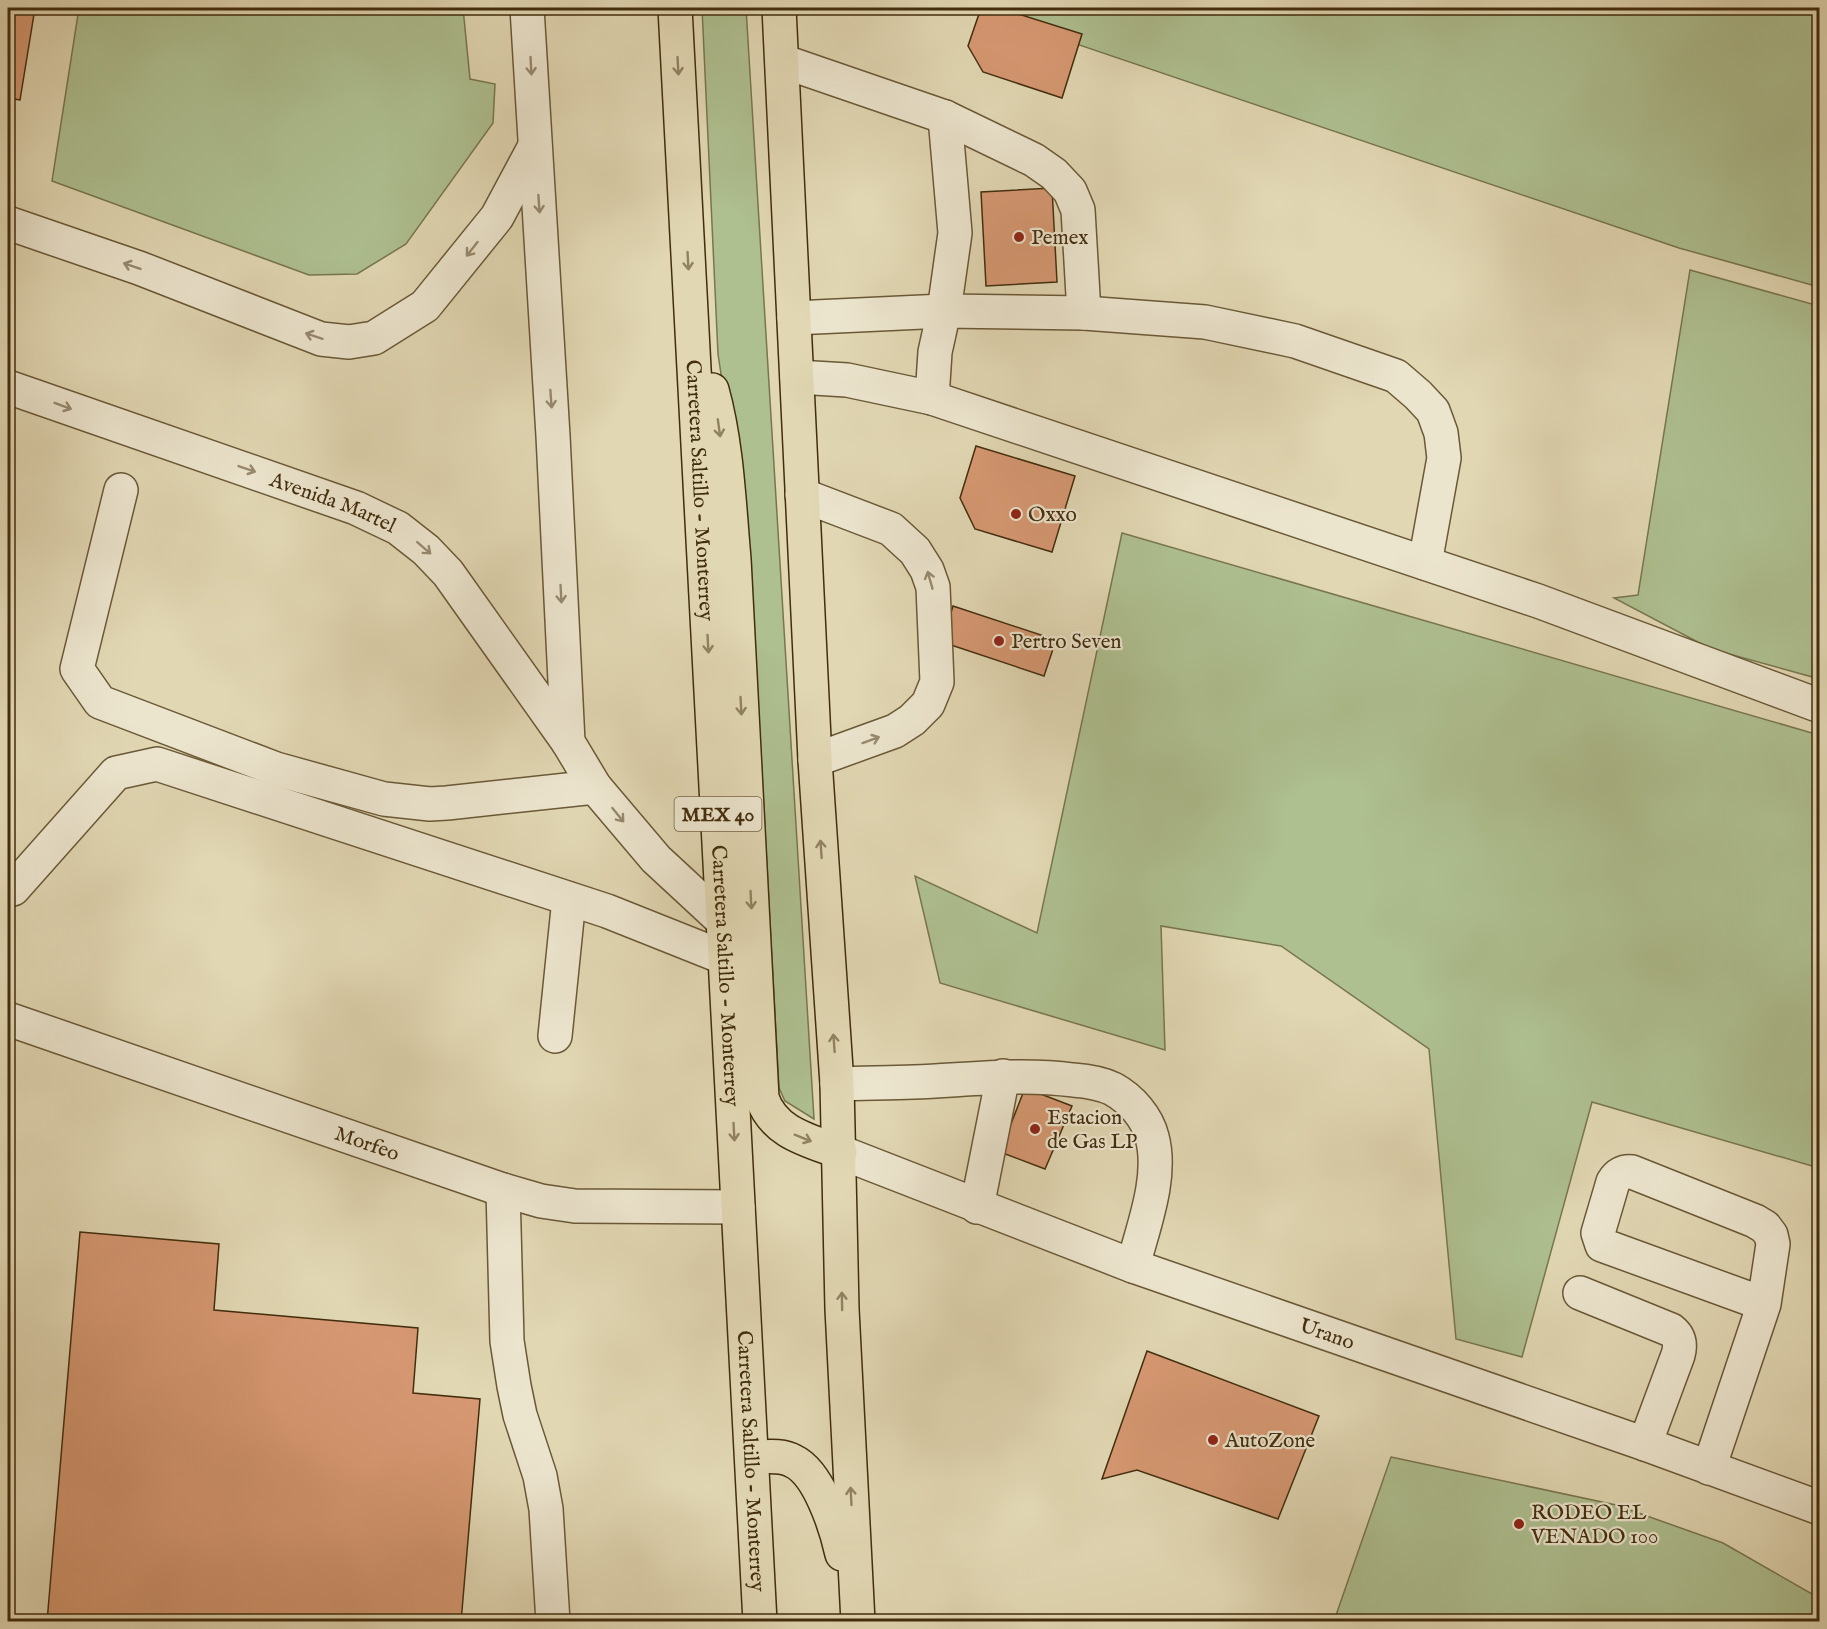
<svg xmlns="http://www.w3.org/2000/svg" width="1827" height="1629" font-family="'IM FELL English',serif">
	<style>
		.green { fill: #aebf90; stroke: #78764e; stroke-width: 1.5 }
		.building { fill: #d69872; stroke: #422d0d; stroke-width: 1.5 }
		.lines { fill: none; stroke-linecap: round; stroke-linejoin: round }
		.minor-casing { stroke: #6a5836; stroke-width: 36 }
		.major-casing { stroke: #422d0d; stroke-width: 36 }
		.minor { stroke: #ece5ce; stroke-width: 33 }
		.major { stroke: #e1d7b3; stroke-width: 33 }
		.oneway { stroke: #97896e }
		.oneway2 { stroke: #928260 }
		.poi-dot { fill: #8f2418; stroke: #ece5ce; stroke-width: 2 }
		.labels { text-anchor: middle; stroke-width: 4.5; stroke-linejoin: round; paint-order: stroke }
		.shield { fill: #ece5ce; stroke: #756447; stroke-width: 1.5 }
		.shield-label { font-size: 20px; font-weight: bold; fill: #422d0d }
		.poi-label { font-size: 21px; fill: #422d0d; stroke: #ece5ce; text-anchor: start }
		.street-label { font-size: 21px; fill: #422d0d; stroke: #ece5ce }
	</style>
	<rect width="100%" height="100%" fill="#e1d7b3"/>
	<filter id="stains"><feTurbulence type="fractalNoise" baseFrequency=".00333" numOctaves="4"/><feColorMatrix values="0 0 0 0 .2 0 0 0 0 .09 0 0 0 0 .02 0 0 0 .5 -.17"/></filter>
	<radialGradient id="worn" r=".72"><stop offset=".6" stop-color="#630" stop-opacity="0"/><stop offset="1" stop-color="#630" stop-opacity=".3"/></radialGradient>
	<g class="green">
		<path d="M79,8H463L470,79L495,84L493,123L406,244L357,274L309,275L52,181Z"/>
		<path d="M702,8H746L814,1119L785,1101L779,1088L751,573L718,354Z"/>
		<path d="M970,8H1819V287L1679,248Z"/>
		<path d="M1690,270L1819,306L1820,666L1816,678L1711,649L1614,598L1638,595Z"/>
		<path d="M1122,533L1819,735V1168L1592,1102L1522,1357L1456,1339L1429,1049L1281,946L1161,926L1165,1050L940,983L915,876L1037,933Z"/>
		<path d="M1391,1457L1616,1505L1723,1543L1819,1598V1621H1334Z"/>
	</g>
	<g class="building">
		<path d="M8,8H35L20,100L8,98Z"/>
		<path d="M981,8H999L1082,34L1062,98L983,72L968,46Z"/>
		<path d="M1052,188L1057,282L986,286L981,192Z"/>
		<path d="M976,446L1075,476L1052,552L975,529L960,498Z"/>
		<path d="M953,606L1056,640L1044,676L942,642Z"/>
		<path d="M1025,1088L1072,1106L1045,1169L1000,1152Z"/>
		<path d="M80,1232L219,1244L214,1310L418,1328L413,1393L480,1399L461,1622H47Z"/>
		<path d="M1147,1351L1319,1416L1278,1519L1137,1470L1102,1479Z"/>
	</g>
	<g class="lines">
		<defs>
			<g id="minor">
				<path d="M527,8L553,436L568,742L595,787L656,859L724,922L742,933"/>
				<path d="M782,61L945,117L1034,160L1054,174L1070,191L1078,210L1084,313L944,311L794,318"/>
				<path d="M8,223L139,268L321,339L349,342L374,338L425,306L497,217L535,146"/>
				<path d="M1084,313L1205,322L1295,341L1396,376L1418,395L1433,411L1441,433L1444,458L1425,563"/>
				<path d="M797,377L847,380L932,398L1538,601L1820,706"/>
				<path id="s1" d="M8,387L356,508L398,528L426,550L448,573L568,742"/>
				<path d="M932,398L935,352L944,311L955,233L945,117"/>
				<path d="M121,490L77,669L100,702L276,769L384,799L430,804L447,803L595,787"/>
				<path d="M802,495L891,529L915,551L927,570L933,587L937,682L928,704L912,720L895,731L815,760"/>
				<path d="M13,889L116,773L157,764L607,911L725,958"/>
				<path id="s2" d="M8,1019L503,1190L541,1201L575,1206L738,1207"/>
				<path d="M555,1036L569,899"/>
				<path d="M837,1084C862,1083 888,1083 914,1082C967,1080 1020,1073 1073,1080C1086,1081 1101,1083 1113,1089C1131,1099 1147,1117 1152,1137C1163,1177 1143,1227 1133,1266"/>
				<path id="s3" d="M840,1152L1133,1266L1645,1444L1820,1508"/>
				<path d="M503,1190L507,1341L514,1386L520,1415L540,1476L546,1509L553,1622"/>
				<path d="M977,1207L1003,1076"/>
				<path d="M1580,1293L1671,1330C1680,1337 1681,1344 1678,1355L1645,1444"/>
				<path d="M1709,1468L1764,1304L1773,1244L1771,1235L1765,1227L1755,1221L1632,1172C1623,1171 1617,1175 1613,1182L1598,1233L1602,1245L1764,1304"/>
			</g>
			<g id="major">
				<path id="s4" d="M675,8L760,1622"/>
				<path d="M779,8L815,760L837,1084L842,1309L858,1622"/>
				<path d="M712,390C727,444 729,503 734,559L762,1098C774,1133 808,1140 840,1152"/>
				<path d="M752,1457C765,1457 781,1454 793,1461C819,1473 836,1527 842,1554"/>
			</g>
		</defs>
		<use href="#minor" class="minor-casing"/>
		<use href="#major" class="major-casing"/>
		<use href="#minor" class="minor"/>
		<use href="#major" class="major"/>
	</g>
	<defs><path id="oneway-shaft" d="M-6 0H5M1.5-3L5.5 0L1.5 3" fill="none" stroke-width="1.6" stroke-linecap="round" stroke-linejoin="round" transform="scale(1.5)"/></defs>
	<g class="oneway">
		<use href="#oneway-shaft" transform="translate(531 66) rotate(87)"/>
		<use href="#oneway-shaft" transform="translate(539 204) rotate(86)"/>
		<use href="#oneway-shaft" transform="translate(472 249) rotate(128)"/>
		<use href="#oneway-shaft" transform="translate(132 266) rotate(-161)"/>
		<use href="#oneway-shaft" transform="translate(314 336) rotate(-161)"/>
		<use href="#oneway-shaft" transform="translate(551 399) rotate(86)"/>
		<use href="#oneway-shaft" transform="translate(63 406) rotate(20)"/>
		<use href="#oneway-shaft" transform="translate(247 469) rotate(19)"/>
		<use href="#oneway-shaft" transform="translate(424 548) rotate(41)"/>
		<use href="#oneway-shaft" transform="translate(930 580) rotate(-106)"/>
		<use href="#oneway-shaft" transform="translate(561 594) rotate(87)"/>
		<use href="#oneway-shaft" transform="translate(871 740) rotate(-20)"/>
		<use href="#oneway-shaft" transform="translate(618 815) rotate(51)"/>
	</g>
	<g class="oneway2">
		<use href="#oneway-shaft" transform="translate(678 66) rotate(87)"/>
		<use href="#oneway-shaft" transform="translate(688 261) rotate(87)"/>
		<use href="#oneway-shaft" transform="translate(719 428) rotate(82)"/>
		<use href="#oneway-shaft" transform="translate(708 644) rotate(87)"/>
		<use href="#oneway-shaft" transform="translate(741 706) rotate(87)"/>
		<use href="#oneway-shaft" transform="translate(821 849) rotate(-94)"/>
		<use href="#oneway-shaft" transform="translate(751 900) rotate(87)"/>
		<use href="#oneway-shaft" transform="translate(834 1043) rotate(-94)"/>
		<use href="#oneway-shaft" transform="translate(734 1132) rotate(87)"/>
		<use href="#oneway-shaft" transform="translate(803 1138) rotate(22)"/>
		<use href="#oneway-shaft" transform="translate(842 1301) rotate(-91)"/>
		<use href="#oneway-shaft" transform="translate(851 1496) rotate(-93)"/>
	</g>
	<g class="poi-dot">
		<circle cx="1019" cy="237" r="6"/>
		<circle cx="1016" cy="514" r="6"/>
		<circle cx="999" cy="641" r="6"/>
		<circle cx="1035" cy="1129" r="6"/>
		<circle cx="1213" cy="1440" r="6"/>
		<circle cx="1519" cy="1524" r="6"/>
	</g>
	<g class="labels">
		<rect class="shield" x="674.5" y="797" width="87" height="34" rx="4.5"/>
		<g class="shield-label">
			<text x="718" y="821">MEX 40</text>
		</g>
		<g class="poi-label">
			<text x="1031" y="244">Pemex</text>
			<text x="1028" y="521">Oxxo</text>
			<text x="1011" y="648">Pertro Seven</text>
			<text x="1047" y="1124">Estacion<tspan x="1047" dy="24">de Gas LP</tspan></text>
			<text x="1225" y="1447">AutoZone</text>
			<text x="1531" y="1519">RODEO EL<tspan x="1531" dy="24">VENADO 100</tspan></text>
		</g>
		<g class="street-label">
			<text dy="7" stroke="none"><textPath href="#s4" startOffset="483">Carretera Saltillo - Monterrey</textPath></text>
			<text dy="7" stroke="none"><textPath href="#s1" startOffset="345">Avenida Martel</textPath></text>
			<text dy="7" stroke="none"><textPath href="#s4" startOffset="969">Carretera Saltillo - Monterrey</textPath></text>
			<text dy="7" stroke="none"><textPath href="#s2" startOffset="380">Morfeo</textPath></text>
			<text dy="7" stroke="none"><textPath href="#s3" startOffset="520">Urano</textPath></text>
			<text dy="7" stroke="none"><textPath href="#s4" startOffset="1455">Carretera Saltillo - Monterrey</textPath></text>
		</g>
	</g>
	<rect width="1827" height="1629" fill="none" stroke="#e1d7b3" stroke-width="30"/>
	<rect x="9" y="9" width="1809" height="1611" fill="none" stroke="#422d0d" stroke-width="3"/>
	<rect x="15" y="15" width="1797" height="1599" fill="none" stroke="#422d0d" stroke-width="1.5"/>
	<rect width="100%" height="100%" filter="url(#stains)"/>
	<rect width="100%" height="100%" fill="url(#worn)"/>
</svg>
